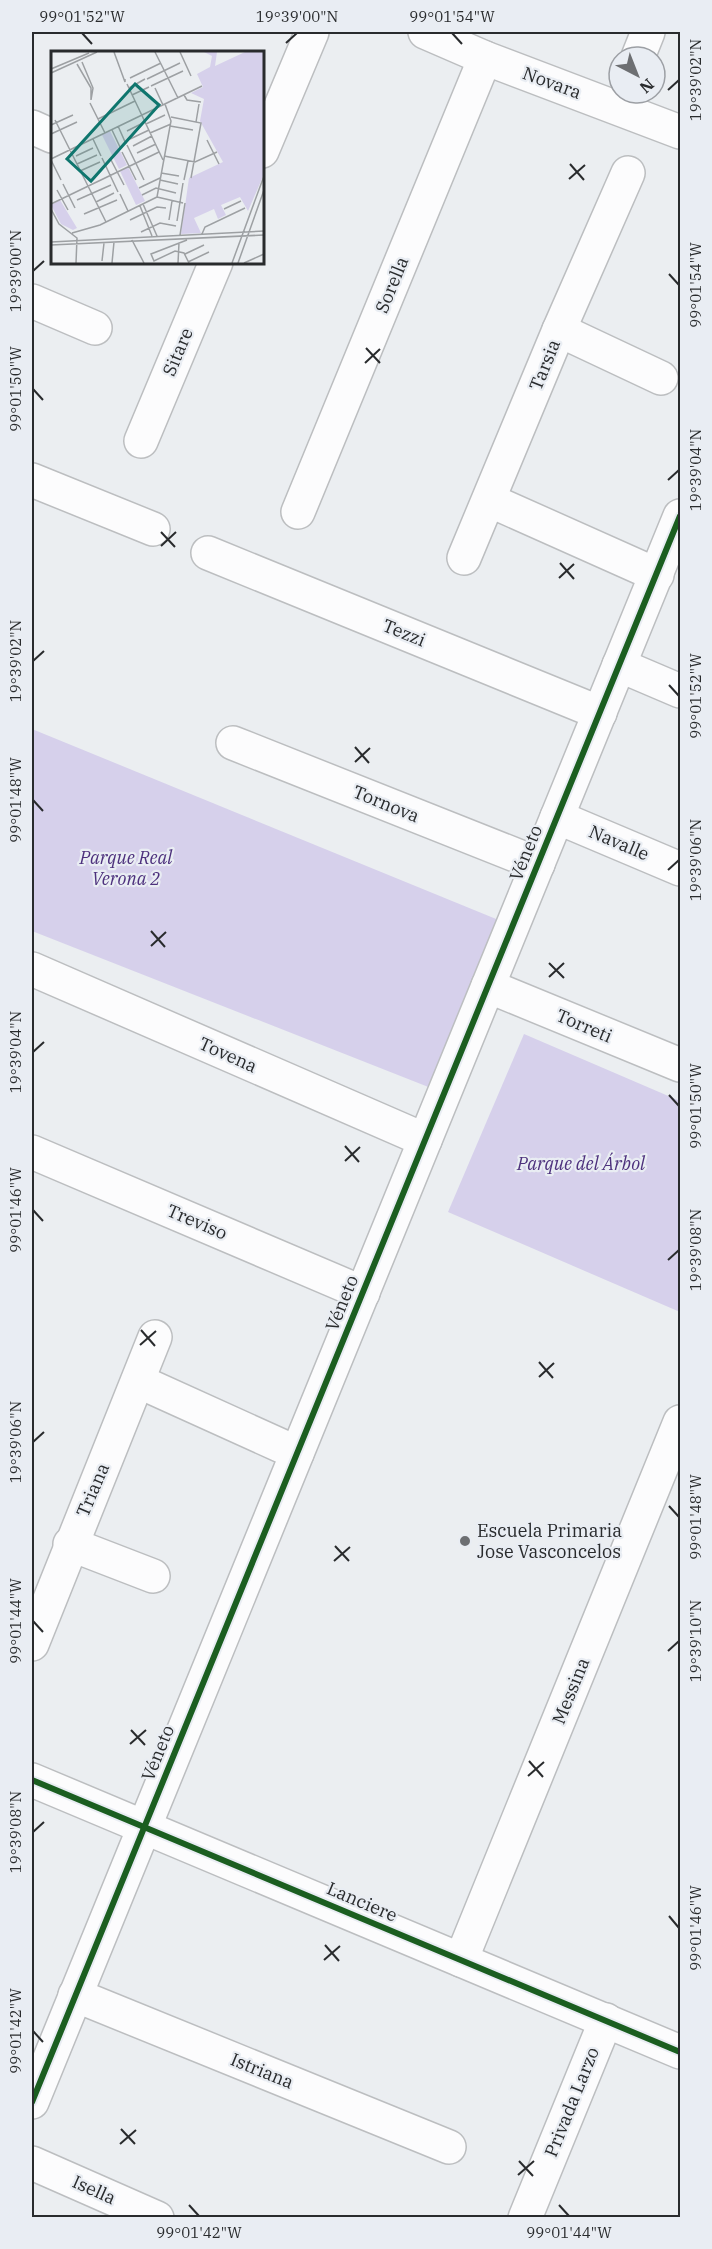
<svg xmlns="http://www.w3.org/2000/svg" width="712" height="2249" font-family="'IBM Plex Serif',serif">
	<style>
		.green { fill: #d6d0eb }
		.lines { fill: none; stroke-linecap: round; stroke-linejoin: round }
		.minor-casing { stroke: #bcbec0; stroke-width: 36 }
		.minor { stroke: #fcfcfd; stroke-width: 33 }
		.cycleway-casing { stroke: #e9edf3; stroke-width: 10 }
		.cycleway { stroke: #1b5e20; stroke-width: 6 }
		.ticks { fill: none; stroke: #292b2d; stroke-width: 2 }
		.poi-dot { fill: #6d6f72; stroke: #e9edf3; stroke-width: 2 }
		.labels { text-anchor: middle; stroke-width: 4.5; stroke-linejoin: round; paint-order: stroke }
		.street-label { font-size: 18px; fill: #292b2d; stroke: #e9edf3 }
		.park-label { font-size: 18px; font-style: italic; fill: #4d317d; stroke: #e9edf3 }
		.poi-label { font-size: 18px; fill: #292b2d; stroke: #e9edf3; text-anchor: start }
		.inset-road { fill: none; stroke: #9da0a3; stroke-width: 1.5 }
		.view { fill: #0f766e; fill-opacity: 0.15; stroke: #0f766e; stroke-width: 3 }
		.inset-edge { fill: none; stroke: #292b2d; stroke-width: 3 }
		.neatline { fill: none; stroke: #292b2d; stroke-width: 2 }
		.ticks-label { font-size: 15px; text-anchor: middle; fill: #292b2d }
	</style>
	<rect width="100%" height="100%" fill="#ebeef1"/>
	<g class="green">
		<path d="M32,729L501,921L436,1090L32,931Z"/>
		<path d="M524,1034L680,1101V1312L448,1212Z"/>
	</g>
	<g class="lines">
		<defs>
			<g id="minor">
				<path d="M425,32L485,58L680,132"/>
				<path d="M638,57L648,32"/>
				<path d="M32,127L52,136"/>
				<path d="M262,151L312,32"/>
				<path d="M32,301L95,328"/>
				<path d="M559,330L661,378"/>
				<path d="M141,441L216,262"/>
				<path d="M32,480L153,529"/>
				<path d="M489,500L657,575"/>
				<path d="M298,512L485,58"/>
				<path d="M208,553L600,713"/>
				<path d="M464,558L559,330L628,173"/>
				<path d="M619,665L680,691"/>
				<path d="M233,743L538,864"/>
				<path d="M557,817L680,869"/>
				<path d="M32,969L425,1140"/>
				<path d="M488,986L680,1065"/>
				<path d="M32,1152L363,1293"/>
				<path d="M138,1381L297,1453"/>
				<path d="M70,1544L153,1576"/>
				<path d="M32,1644L155,1337"/>
				<path d="M32,1780L680,2052"/>
				<path d="M461,1960L680,1422"/>
				<path d="M75,1995L449,2147"/>
				<path d="M32,2102L680,516"/>
				<path d="M32,2163L157,2218"/>
				<path d="M525,2218L606,2020"/>
			</g>
		</defs>
		<use href="#minor" class="minor-casing"/>
		<use href="#minor" class="minor"/>
		<defs>
			<g id="cycleway">
				<path d="M32,1780L680,2052"/>
				<path d="M32,2102L680,516"/>
			</g>
		</defs>
		<use href="#cycleway" class="cycleway-casing"/>
		<use href="#cycleway" class="cycleway"/>
	</g>
	<path class="ticks" d="M82,33L92,44M452,33L462,44M286,43L297,33M668,90L679,80M570,164L584,180M569,179L585,165M33,271L44,261M669,274L679,285M366,348L380,363M365,363L380,349M33,389L43,400M668,480L679,470M161,532L175,547M161,546L176,532M560,563L574,579M559,578L574,564M33,661L44,651M669,685L679,696M355,747L369,763M355,762L370,748M33,800L43,811M668,870L679,860M151,931L165,947M151,946L166,932M549,963L564,978M549,977L564,963M33,1052L44,1042M669,1095L679,1106M345,1146L359,1162M345,1161L360,1147M33,1210L43,1221M668,1260L679,1250M141,1330L155,1346M140,1345L156,1331M539,1362L553,1378M539,1377L554,1363M33,1442L44,1432M669,1506L679,1517M335,1546L349,1561M334,1561L350,1547M33,1621L43,1632M668,1651L679,1641M131,1730L145,1745M130,1744L146,1730M529,1761L543,1777M528,1776L544,1762M33,1832L44,1822M669,1916L679,1928M325,1945L339,1961M324,1960L340,1946M33,2031L43,2042M121,2129L135,2144M120,2144L136,2130M519,2161L533,2176M518,2175L534,2161M189,2205L199,2216M559,2205L569,2216"/>
	<circle class="poi-dot" cx="465" cy="1541" r="6"/>
	<g class="labels">
		<g class="street-label">
			<text transform="translate(552 83) rotate(20)" y="6">Novara</text>
			<text transform="translate(392 285) rotate(-68)" y="6">Sorella</text>
			<text transform="translate(178 352) rotate(-67)" y="6">Sitare</text>
			<text transform="translate(545 365) rotate(-68)" y="6">Tarsia</text>
			<text transform="translate(404 633) rotate(22)" y="6">Tezzi</text>
			<text transform="translate(386 804) rotate(22)" y="6">Tornova</text>
			<text transform="translate(619 843) rotate(23)" y="6">Navalle</text>
			<text transform="translate(526 853) rotate(-68)" y="6">Véneto</text>
			<text transform="translate(584 1026) rotate(23)" y="6">Torreti</text>
			<text transform="translate(228 1055) rotate(24)" y="6">Tovena</text>
			<text transform="translate(197 1222) rotate(23)" y="6">Treviso</text>
			<text transform="translate(342 1303) rotate(-68)" y="6">Véneto</text>
			<text transform="translate(93 1490) rotate(-67)" y="6">Triana</text>
			<text transform="translate(571 1691) rotate(-68)" y="6">Messina</text>
			<text transform="translate(158 1753) rotate(-68)" y="6">Véneto</text>
			<text transform="translate(362 1902) rotate(23)" y="6">Lanciere</text>
			<text transform="translate(262 2071) rotate(22)" y="6">Istriana</text>
			<text transform="translate(572 2102) rotate(-68)" y="6">Privada Larzo</text>
			<text transform="translate(94 2190) rotate(24)" y="6">Isella</text>
		</g>
		<g class="park-label">
			<text x="126" y="864">Parque Real<tspan x="126" dy="21">Verona 2</tspan></text>
			<text x="581" y="1170">Parque del Árbol</text>
		</g>
		<g class="poi-label">
			<text x="477" y="1537">Escuela Primaria<tspan x="477" dy="21">Jose Vasconcelos</tspan></text>
		</g>
	</g>
	<g transform="translate(51 51)">
		<rect width="213" height="213" fill="#ebeef1"/>
		<path d="M153,1H166L164,15L194,1H213V123L197,160L189,146L170,154L175,164L167,168L163,158L143,167L150,182L130,183L138,127L172,111L149,70L153,48L140,42L152,36L146,23L159,16L161,5ZM59,80L76,114L68,118L51,84ZM77,116L94,150L85,154L69,120ZM9,149L26,177L22,179L10,173L0,154Z" fill="#d6d0eb"/>
		<path class="inset-road" d="M63,1L74,31V28M104,1L127,47M129,1L140,25M26,13L40,37V49L42,37L31,11M0,18L38,2M0,22L46,1M79,27L110,12M96,28L129,12M76,33L112,109M100,35L132,20M78,37L94,28M104,37L112,54M81,44L98,36M133,44L136,49L150,51M39,52L54,82M120,66L150,72L140,127M47,68L84,50M4,69L55,171M145,71L148,53M95,73L114,64M0,74L22,64M67,75L75,93M119,75L142,79M61,79L69,96M76,80L94,71M99,82L120,73M0,83L26,71M42,88L50,105M79,88L98,79M156,89L168,113M76,94L93,129M82,95L101,85M71,101L85,129M86,102L105,93M25,105L42,97M113,105L144,111L166,101M51,107L67,141M59,107L73,134M0,108L151,35M0,109L10,129M26,113L46,104M29,120L49,111M110,122L128,125M109,129L127,133M133,129L137,110M12,133L24,157M88,137L109,127M6,139L17,159M69,143L77,160M91,144L105,137L125,142M106,146L120,70L114,53M106,146L132,152M26,149L60,134M45,151L63,142M0,153L108,101M92,153L106,185M89,155L101,185M0,158L8,173L26,187L25,212M173,158L190,150M33,163L66,149M79,169L106,156L115,157M118,169L121,150M126,170L132,132M90,181L109,172L125,175M21,182L49,174L106,146M151,183L154,176L194,157M129,184L134,152M81,189L93,212M136,189L100,203L103,210L124,200L133,202L138,212M0,191L213,180M0,194L213,184M134,203L153,194M51,210L53,192M137,211L158,201M61,212L63,191M127,212L128,192M181,212L213,125M187,212L213,139M193,212L213,203"/>
		<path class="view" d="M84,33L108,54L40,130L16,108Z"/>
		<rect width="213" height="213" class="inset-edge"/>
	</g>
	<rect width="712" height="2249" fill="none" stroke="#e9edf3" stroke-width="66"/>
	<g transform="translate(637 75) rotate(138)"><circle r="28" fill="#e9edf3" stroke="#9c9fa4" stroke-width="1.5"/>
	<path d="M0-4.5L10 22L0 15L-10 22Z" fill="#6d6f72"/>
	<text y="-9" font-size="16" font-weight="bold" text-anchor="middle" fill="#292b2d">N</text>
	</g>
	<rect x="33" y="33" width="646" height="2183" class="neatline"/>
	<g class="ticks-label">
		<text x="82" y="22">99°01'52"W</text>
		<text x="297" y="22">19°39'00"N</text>
		<text x="452" y="22">99°01'54"W</text>
		<text transform="translate(696 80) rotate(-90)" y="5">19°39'02"N</text>
		<text transform="translate(16 271) rotate(-90)" y="5">19°39'00"N</text>
		<text transform="translate(696 285) rotate(-90)" y="5">99°01'54"W</text>
		<text transform="translate(16 389) rotate(-90)" y="5">99°01'50"W</text>
		<text transform="translate(696 470) rotate(-90)" y="5">19°39'04"N</text>
		<text transform="translate(16 661) rotate(-90)" y="5">19°39'02"N</text>
		<text transform="translate(696 696) rotate(-90)" y="5">99°01'52"W</text>
		<text transform="translate(16 800) rotate(-90)" y="5">99°01'48"W</text>
		<text transform="translate(696 860) rotate(-90)" y="5">19°39'06"N</text>
		<text transform="translate(16 1052) rotate(-90)" y="5">19°39'04"N</text>
		<text transform="translate(696 1106) rotate(-90)" y="5">99°01'50"W</text>
		<text transform="translate(16 1210) rotate(-90)" y="5">99°01'46"W</text>
		<text transform="translate(696 1250) rotate(-90)" y="5">19°39'08"N</text>
		<text transform="translate(16 1442) rotate(-90)" y="5">19°39'06"N</text>
		<text transform="translate(696 1517) rotate(-90)" y="5">99°01'48"W</text>
		<text transform="translate(16 1621) rotate(-90)" y="5">99°01'44"W</text>
		<text transform="translate(696 1641) rotate(-90)" y="5">19°39'10"N</text>
		<text transform="translate(16 1832) rotate(-90)" y="5">19°39'08"N</text>
		<text transform="translate(696 1928) rotate(-90)" y="5">99°01'46"W</text>
		<text transform="translate(16 2031) rotate(-90)" y="5">99°01'42"W</text>
		<text x="199" y="2238">99°01'42"W</text>
		<text x="569" y="2238">99°01'44"W</text>
	</g>
</svg>
